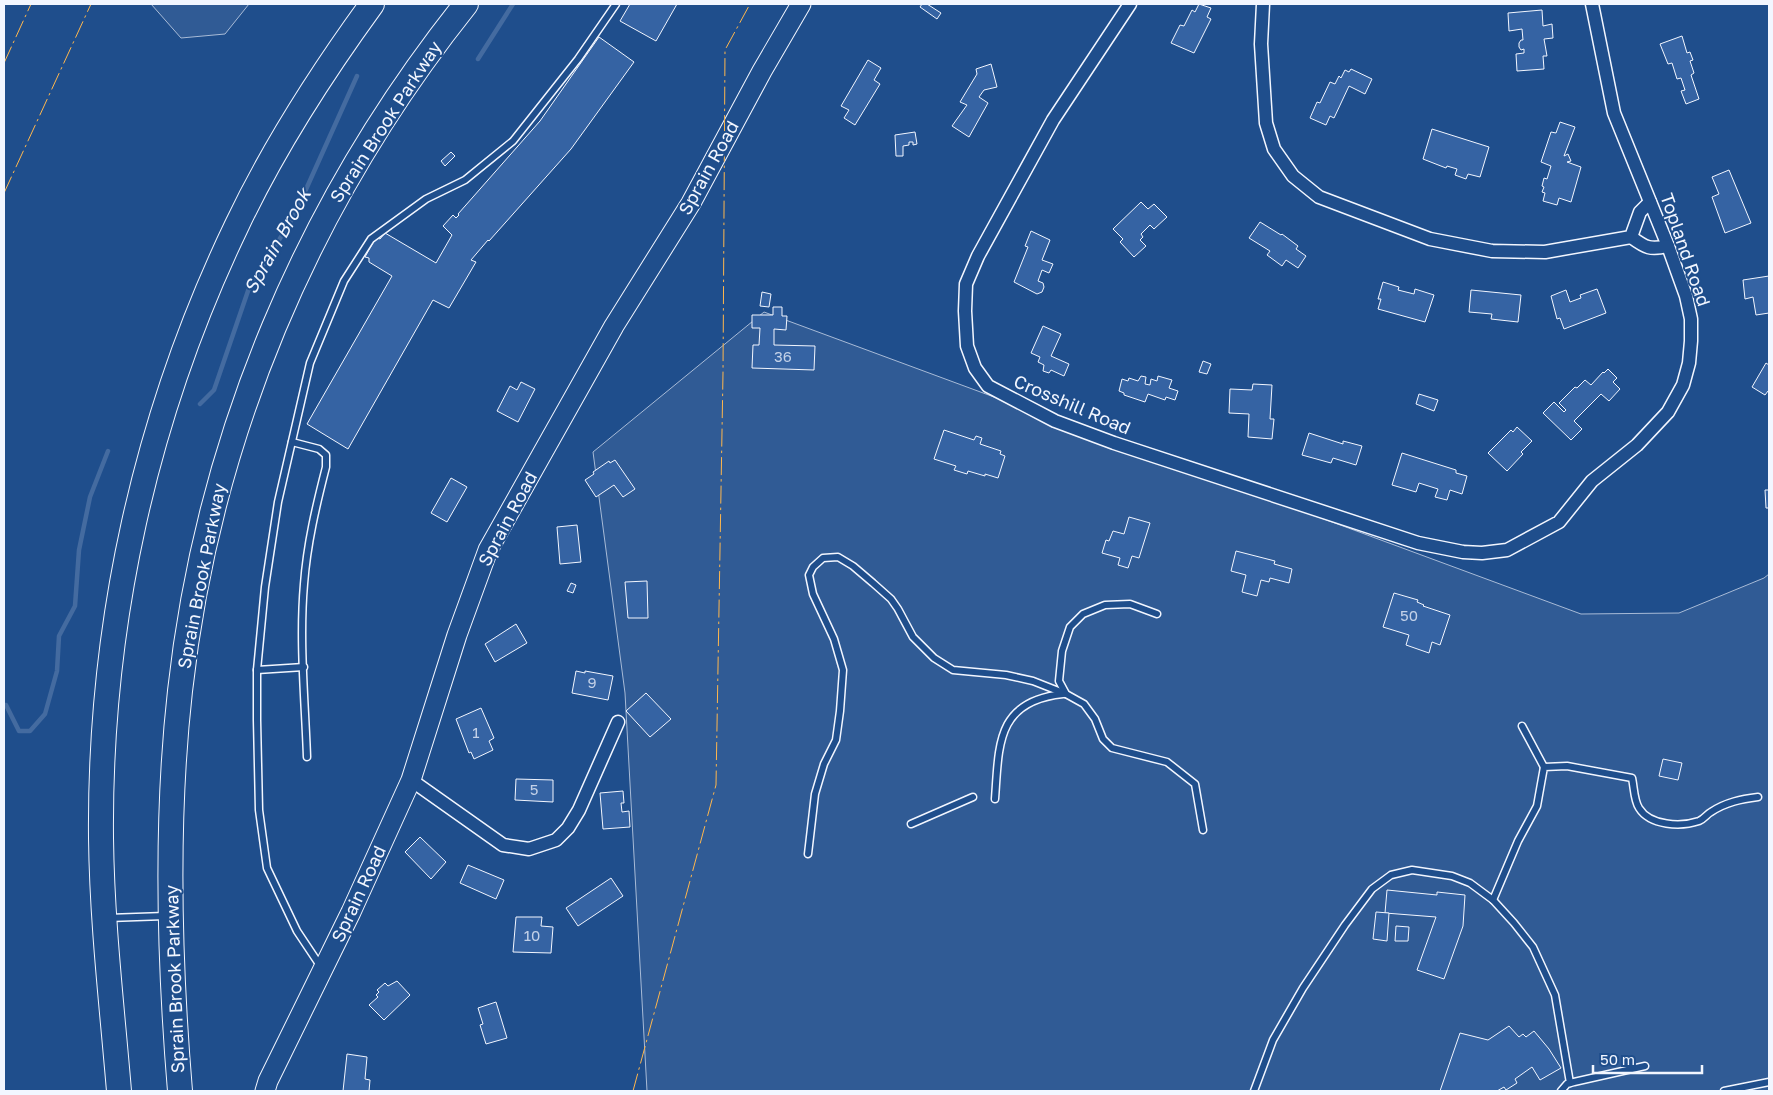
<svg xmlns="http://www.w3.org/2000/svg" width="1773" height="1095" font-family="'Golos Text',sans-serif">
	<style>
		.built { fill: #305b95; stroke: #a8bbd7 }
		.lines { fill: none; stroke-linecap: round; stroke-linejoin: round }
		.stream { stroke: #446ba0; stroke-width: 4.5 }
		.building { fill: #3563a3; stroke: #f2f6ff }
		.lane-casing { stroke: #f2f6ff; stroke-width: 9 }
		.street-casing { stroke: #f2f6ff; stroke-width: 15 }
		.secondary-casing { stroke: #f2f6ff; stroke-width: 21 }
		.highway-casing { stroke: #f2f6ff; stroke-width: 26 }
		.lane { stroke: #1f4e8c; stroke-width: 6 }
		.street { stroke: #1f4e8c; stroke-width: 12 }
		.secondary { stroke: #1f4e8c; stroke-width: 19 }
		.highway { stroke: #1f4e8c; stroke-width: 24 }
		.power { stroke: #ffb74d; stroke-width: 1; stroke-dasharray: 18 4 2.5 4; stroke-linecap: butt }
		.labels { text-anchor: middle; stroke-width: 4; stroke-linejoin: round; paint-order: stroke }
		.number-label { font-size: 15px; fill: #c3d1e8 }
		.street-label { font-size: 18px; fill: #f2f6ff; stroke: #1f4e8c }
		.water-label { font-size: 19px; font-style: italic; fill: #f2f6ff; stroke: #1f4e8c }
	</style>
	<rect width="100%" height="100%" fill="#1f4e8c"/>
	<g class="built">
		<path d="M151,4H249L225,34L181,38Z"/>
		<path d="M764,312L1581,614L1679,613L1764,578L1769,574V1091H647L625,693L593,452Z"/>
	</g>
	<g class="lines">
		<g class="stream">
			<path d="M478,59L513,4"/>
			<path d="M200,404L214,390L249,288L294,216L357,76"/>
			<path d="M4,705H6L19,731H30L45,714L57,671L59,636L75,606L79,550L90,497L108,451"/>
		</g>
	</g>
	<g class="building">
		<path d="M630,4H677L656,41L620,21Z"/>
		<path d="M922,4H927L941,13L937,19L920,7Z"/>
		<path d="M1199,4L1211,8L1207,17L1211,19L1194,53L1171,43L1180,25L1184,26L1192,10L1195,12Z"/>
		<path d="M1542,10L1543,26L1552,24L1553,38L1544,39L1547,56H1543L1544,69L1517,71L1516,54L1524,53V49L1521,50L1519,47V43L1521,40H1523L1522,29L1509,31L1508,13Z"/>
		<path d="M1682,36L1687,53L1690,52L1693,60L1690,61L1694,73L1691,75L1699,99L1686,104L1681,91L1685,90L1681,78L1677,79L1672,63L1668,64L1660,44Z"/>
		<path d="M599,37L634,62L571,149L489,241L488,240L471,260L476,262L449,308L433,300L348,449L307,424L392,276L369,262V258L365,257L376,237L380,239L385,233L436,263L452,235L443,226L453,215L456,218L459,215L458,214L540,121Z"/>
		<path d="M868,60L881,68L874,80L880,84L855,125L844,118L849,110L841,106Z"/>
		<path d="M991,64L997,87L984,90L979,97L988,103L969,137L952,126L967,105L960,102L977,74L976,69Z"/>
		<path d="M1351,69L1372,79L1365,94L1349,86L1334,118L1330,116L1326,125L1310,118L1317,102L1320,103L1330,82L1335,84L1339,76L1341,78L1345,70L1349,72Z"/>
		<path d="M1560,122L1575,127L1564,156L1568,154L1571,161L1567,162L1581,167L1571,202L1559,198L1557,205L1543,201L1545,193L1542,192L1544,187L1542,186L1544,178L1547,179L1551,166L1541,162L1551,132L1556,133Z"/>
		<path d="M1432,129L1489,147L1480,177L1468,174L1466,179L1455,175L1457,169L1447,166L1446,168L1423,159Z"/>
		<path d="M915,132L917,144L913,145V142H909V145L903,146V156H896L895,135Z"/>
		<path d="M451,152L455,156L445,166L441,161Z"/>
		<path d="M1729,170L1751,223L1725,233L1712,197L1719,194L1712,177Z"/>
		<path d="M1141,202L1148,209L1154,204L1167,217L1154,229L1150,225L1141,234L1143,237L1140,240L1146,246L1134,257L1120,242L1123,239L1113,229Z"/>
		<path d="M1260,222L1281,235L1282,234L1298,246L1296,249L1306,256L1298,268L1286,260L1282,266L1267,255L1270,251L1249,238Z"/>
		<path d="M1031,231L1050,240L1042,260L1053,264L1049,273L1042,270L1038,281L1043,283L1044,287L1042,292L1037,294L1014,282L1028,247L1025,246Z"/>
		<path d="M1769,276V313L1756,315L1753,297L1745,299L1743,280Z"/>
		<path d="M1383,282L1399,287L1398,290L1414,294L1415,289L1434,295L1425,322L1378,309L1381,299H1378Z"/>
		<path d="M1597,289L1606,313L1564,329L1560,318L1557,319L1551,296L1566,290L1570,302L1581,298L1580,295Z"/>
		<path d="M1471,290L1521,295L1518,322L1491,319L1492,314L1469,312Z"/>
		<path d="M762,292L771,294L769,307L760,306Z"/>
		<path d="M773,307H782V316H787L786,330L774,329V345L815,346L814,370L752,368L753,345H759L760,328H752V315H773Z"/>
		<path d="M1043,326L1061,334L1051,356L1069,364L1064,376L1051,370L1049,373L1043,371L1044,365L1038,362L1040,357L1031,353Z"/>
		<path d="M1203,361L1211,364L1207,374L1199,372Z"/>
		<path d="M1766,363L1769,365V392L1768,391L1765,395L1752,387Z"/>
		<path d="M1608,369L1617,378L1613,382L1620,389L1609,401L1601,394L1574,421L1582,429L1571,440L1543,413L1554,402L1564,412L1566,410L1559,403L1575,387L1577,388L1585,380L1591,385L1603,372L1604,373Z"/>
		<path d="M1141,376L1146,377L1145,384L1150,385L1151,379L1157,381L1158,376L1172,380L1169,388L1178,391L1175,400L1166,397L1165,400L1148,394L1145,402L1124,395V393L1119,391L1122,379L1128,381L1129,378L1138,381Z"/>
		<path d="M521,382L535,389L518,422L497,411L510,386L517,390Z"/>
		<path d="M1253,384L1272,385L1270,419H1274L1272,439L1248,437L1249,414L1229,413L1230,389L1252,390Z"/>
		<path d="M1419,394L1438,400L1434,411L1416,404Z"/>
		<path d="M1517,427L1532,441L1521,452L1523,454L1507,471L1488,453L1511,430L1513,432Z"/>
		<path d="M944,430L974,440L976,436L982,438L980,444L1001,451L1000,454L1005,456L998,478L985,474V476L968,471L967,474L954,470L956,466L934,459Z"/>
		<path d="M1309,433L1343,444V441L1362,446L1356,465L1333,458L1331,463L1302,455Z"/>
		<path d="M1402,453L1456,470V473L1467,476L1462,494L1450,490L1447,500L1435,497L1438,489L1419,483L1416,492L1392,485Z"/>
		<path d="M615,460L635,489L623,497L614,485L596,497L585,480L594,474L593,472L609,461L610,463Z"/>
		<path d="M451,478L467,487L447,522L431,513Z"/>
		<path d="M1765,490H1769V508H1766Z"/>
		<path d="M1129,517L1150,523L1139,558L1132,556L1128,568L1118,565L1120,558L1102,553L1106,540L1109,541L1113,531L1124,534Z"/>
		<path d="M577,525L581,562L560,564L557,527Z"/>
		<path d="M1236,551L1275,561L1274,564L1292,569L1289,583L1270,578L1269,582L1261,580L1257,596L1242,592L1246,575L1231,571Z"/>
		<path d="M647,581L648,618H628L625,582Z"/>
		<path d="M571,583L576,585L573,593L567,591Z"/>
		<path d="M1394,593L1418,600L1417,602L1424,605L1423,606L1450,615L1440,645L1432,642L1429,653L1406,645L1409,635L1383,627Z"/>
		<path d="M516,624L527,643L495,662L485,644Z"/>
		<path d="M576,671L585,673V671L613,676L608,700L572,693Z"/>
		<path d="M646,693L671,719L650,737L626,711Z"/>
		<path d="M481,708L494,738L489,741L493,750L474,759L471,752L469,753L456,719Z"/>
		<path d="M1663,759L1682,763L1678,780L1659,776Z"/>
		<path d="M516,779L553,780V802L515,800Z"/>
		<path d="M623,791L624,803H621L622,812L629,811L630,827L603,829L600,793Z"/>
		<path d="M420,837L446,862L431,879L405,852Z"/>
		<path d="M468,865L504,880L496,899L460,883Z"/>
		<path d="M611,878L623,896L578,926L566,908Z"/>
		<path d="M1387,890L1437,895V892L1465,895L1463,926L1444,979L1417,970L1436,917L1385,913Z"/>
		<path d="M1376,912L1389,913L1387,941L1373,939Z"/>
		<path d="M516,917H542L541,926L553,927L551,953L513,952Z"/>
		<path d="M1396,926L1409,927L1408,941H1395Z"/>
		<path d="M397,981L410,995L384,1020L369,1005L378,997L376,995L379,992L377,990L385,983L388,986Z"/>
		<path d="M496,1002L507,1038L486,1044L480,1025L483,1024L478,1008Z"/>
		<path d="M1509,1026L1519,1037L1523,1034L1526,1037L1534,1031L1549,1049L1561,1068L1540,1080L1532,1067L1515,1079L1517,1083L1506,1090L1504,1087L1497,1091H1440L1460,1033L1488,1040Z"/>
		<path d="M347,1054L367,1057L365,1079L370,1080L369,1091H343Z"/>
	</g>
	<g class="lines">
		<defs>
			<g id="lane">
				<path d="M292,442L319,449L326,455V467C316,506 307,544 304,584C299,641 305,700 307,757"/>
				<path d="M1157,614L1130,604L1105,605L1083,614L1070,627L1062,651L1059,681L1066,694L1084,704L1095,719L1103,739L1112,748L1167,762L1195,784L1203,830"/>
				<path d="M257,670L304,667"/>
				<path d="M1522,726L1544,767"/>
				<path d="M995,799C999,745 996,701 1063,694"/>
				<path d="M911,824L973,797"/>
				<path d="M808,854L815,794L824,764L836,740L840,711L843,670L834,639L813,594L809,575L813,567L823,558L838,557L853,566L873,583L891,599L898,609L913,637L934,658L953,670L1006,675L1033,681L1066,694"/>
				<path d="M1493,900L1518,841L1537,806L1544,767L1567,766L1632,778C1634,787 1634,801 1639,808C1650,826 1681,827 1699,821C1704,819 1707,814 1711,812C1726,802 1742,799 1758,797"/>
				<path d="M108,918L165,916"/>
				<path d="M321,967L297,931L267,868L259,810L257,720V670L265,587L278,502L310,363L344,281L371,239L426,199L465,180L513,141L578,59L616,4"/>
				<path d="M1254,1091L1273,1040L1303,988L1345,925L1372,889L1391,875L1412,870L1452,876L1470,883L1493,900L1514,923L1533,947L1555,995L1570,1083"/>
				<path d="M1561,1091L1567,1084L1574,1082L1645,1066"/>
				<path d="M1724,1091L1769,1082"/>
			</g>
			<g id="street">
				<path d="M1130,4L1053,120L978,256L966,284L965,311L967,346L975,368L988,386L1055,421L1114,443L1418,543L1463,552L1482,553L1507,550L1559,522L1592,481L1637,445L1668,412L1683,385L1689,363L1691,341V319L1686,296L1668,246L1614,113L1592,4"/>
				<path d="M1263,4L1261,44L1266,123L1274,149L1293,176L1319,197L1430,239L1492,251L1545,252L1631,237L1640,212L1650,202"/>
				<path d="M1631,237C1646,248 1650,250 1668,246"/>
				<path d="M411,780L503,845L529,849L556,840L568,828L579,810L618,722"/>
			</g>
			<path id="secondary" d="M265,1091L268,1081L351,912L411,780L457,635L488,550L614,326L691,203L762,71L801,4"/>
			<g id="highway">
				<path d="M119,1091C112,1007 102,923 101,838C99,626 145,416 237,225C274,147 321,74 372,4"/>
				<path d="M180,1091C169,959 165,824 180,691C208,438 307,203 466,4"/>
			</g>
		</defs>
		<use href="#lane" class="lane-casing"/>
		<use href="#street" class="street-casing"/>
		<use href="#secondary" class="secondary-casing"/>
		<use href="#highway" class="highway-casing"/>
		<use href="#lane" class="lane"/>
		<use href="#street" class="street"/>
		<use href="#secondary" class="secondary"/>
		<use href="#highway" class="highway"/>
		<g class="power">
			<path d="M4,63L31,4"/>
			<path d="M4,193L91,4"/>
			<path d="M633,1091L716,785L723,373L725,50L750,4"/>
		</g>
	</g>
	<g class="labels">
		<g class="number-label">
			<text x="783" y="362">36</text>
			<text x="1409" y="621">50</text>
			<text x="592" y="688">9</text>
			<text x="476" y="738">1</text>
			<text x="534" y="795">5</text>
			<text x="532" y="941">10</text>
		</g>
		<g class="street-label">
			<text transform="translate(386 122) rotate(-57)" y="6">Sprain Brook Parkway</text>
			<text transform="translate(709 168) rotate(-61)" y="6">Sprain Road</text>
			<text transform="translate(1685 250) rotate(71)" y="6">Topland Road</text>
			<text transform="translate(1072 405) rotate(23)" y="6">Crosshill Road</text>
			<text transform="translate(508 519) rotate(-62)" y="6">Sprain Road</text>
			<text transform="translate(202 576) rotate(-79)" y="6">Sprain Brook Parkway</text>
			<text transform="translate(359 894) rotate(-65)" y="6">Sprain Road</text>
			<text transform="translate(175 979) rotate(-92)" y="6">Sprain Brook Parkway</text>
		</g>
		<g class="water-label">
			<text transform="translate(277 241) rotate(-61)" y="7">Sprain Brook</text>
		</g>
	</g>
	<rect width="1773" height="1095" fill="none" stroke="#f2f6ff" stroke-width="10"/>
	<path d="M1593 1065v8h109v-8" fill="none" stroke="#f2f6ff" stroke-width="2.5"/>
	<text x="1600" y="1065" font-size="15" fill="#f2f6ff" stroke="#1f4e8c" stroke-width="4" paint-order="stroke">50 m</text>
</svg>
